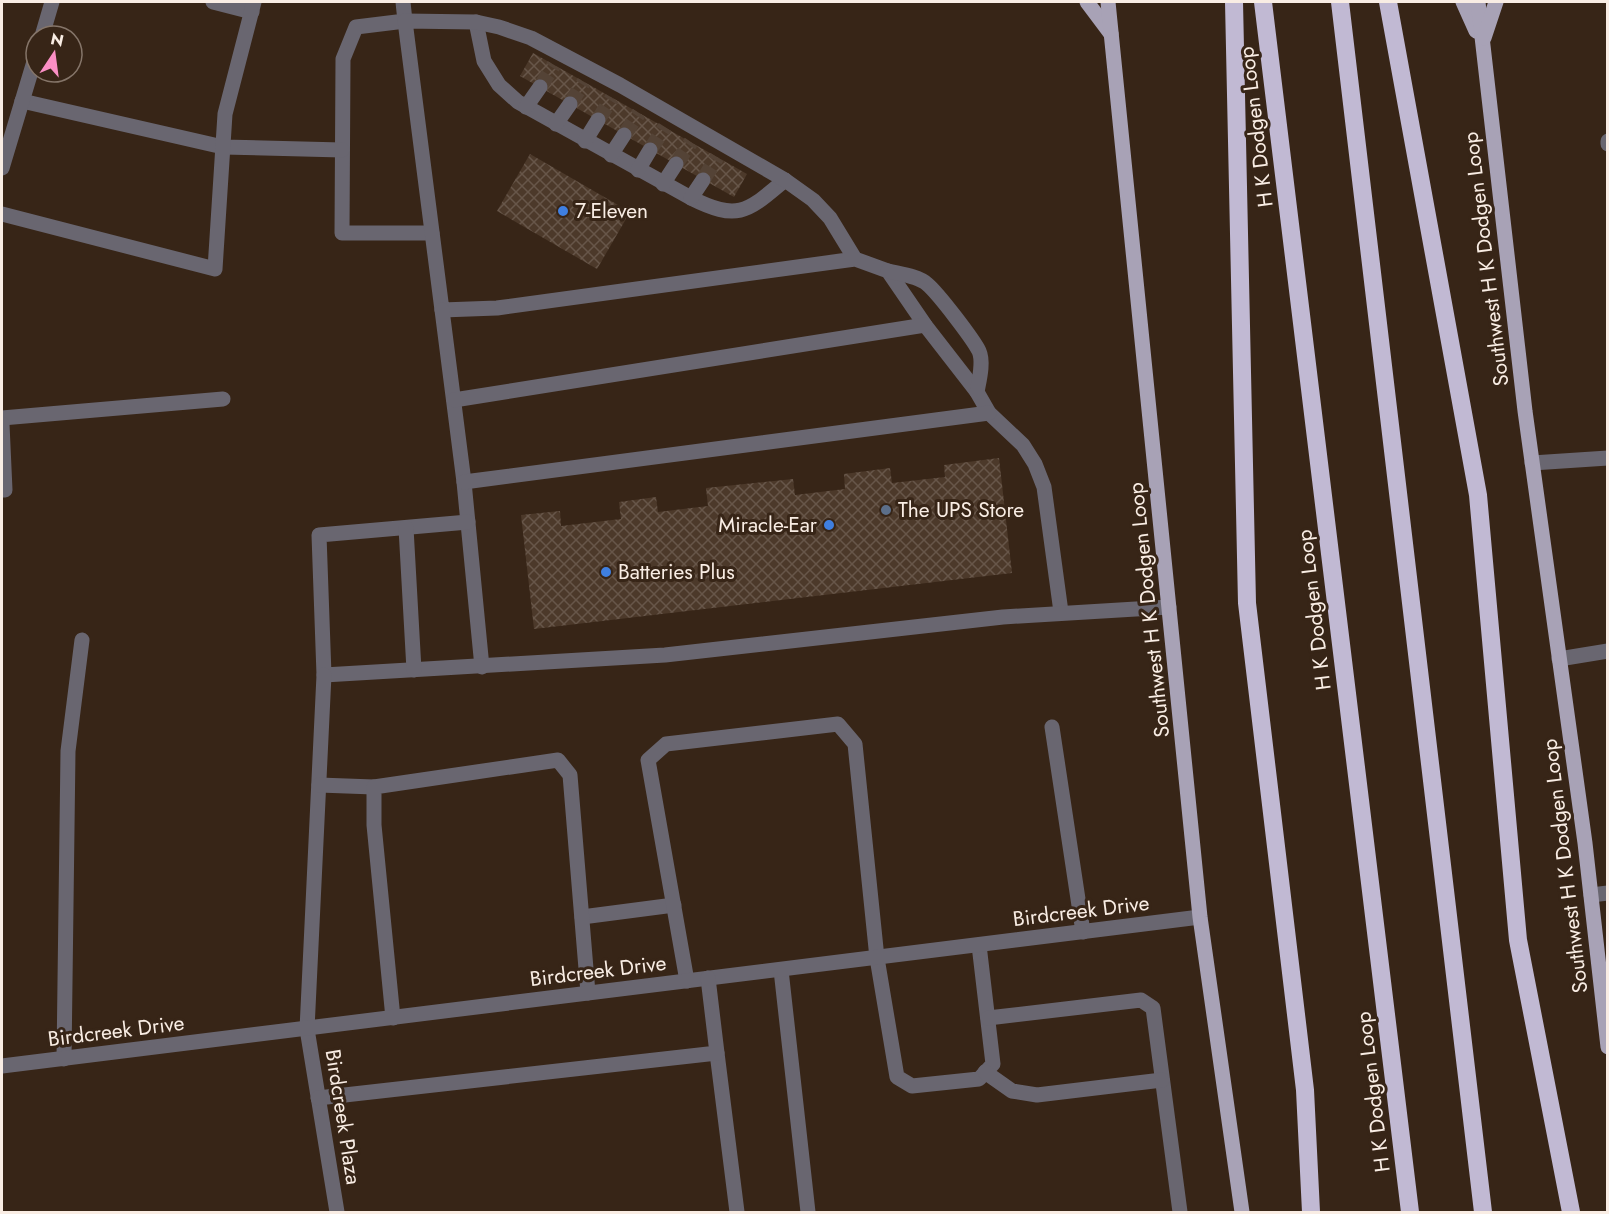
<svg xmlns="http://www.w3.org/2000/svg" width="1609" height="1214" font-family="Jost,sans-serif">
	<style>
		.building { fill: url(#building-cross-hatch) }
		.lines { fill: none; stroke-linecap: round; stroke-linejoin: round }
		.minor-tunnel { stroke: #544336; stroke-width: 15; stroke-dasharray: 15 8; stroke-linecap: butt }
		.minor { stroke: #696670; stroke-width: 15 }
		.major { stroke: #a8a2b6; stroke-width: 15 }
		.highway { stroke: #c1b9d3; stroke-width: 18 }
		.shop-dot { fill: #3f7fe0; stroke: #372517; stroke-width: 2 }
		.service-dot { fill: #5c6f8a; stroke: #372517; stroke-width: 2 }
		.labels { text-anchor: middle; stroke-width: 6; stroke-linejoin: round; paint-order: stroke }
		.street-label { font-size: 21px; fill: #f9ede4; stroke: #372517 }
		.poi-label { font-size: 21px; fill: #f9ede4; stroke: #372517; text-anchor: start }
	</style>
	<defs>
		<pattern id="building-cross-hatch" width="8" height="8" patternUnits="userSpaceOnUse" patternTransform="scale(1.5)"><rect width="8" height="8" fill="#4c392a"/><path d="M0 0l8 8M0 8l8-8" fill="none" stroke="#675649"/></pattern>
	</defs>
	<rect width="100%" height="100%" fill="#372517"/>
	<g class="building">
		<path d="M533,53L747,174L734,197L520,76Z"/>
		<path d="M530,154L630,212L597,269L497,211Z"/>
		<path d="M999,458L1012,573L534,629L521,515L560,511L561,526L621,519L619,502L656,497L658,512L708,506L706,488L793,479L795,495L845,489L844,474L890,468L892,483L945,477L944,465Z"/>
	</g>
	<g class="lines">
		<g class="minor-tunnel">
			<path d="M540,87L554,65"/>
			<path d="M570,104L584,82"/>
			<path d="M598,120L612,98"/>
			<path d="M624,135L639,113"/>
			<path d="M650,150L665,127"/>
			<path d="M676,164L691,142"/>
			<path d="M703,180L717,157"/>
		</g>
		<g class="minor">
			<path d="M213,2L252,12"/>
			<path d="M403,2L405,21L356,27L343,59L342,233H432"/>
			<path d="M476,22L484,61L499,85L518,102L691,198C739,222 748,211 785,180"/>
			<path d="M42,36L52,2"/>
			<path d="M22,101L223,147L342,150"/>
			<path d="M526,107L540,87"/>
			<path d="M556,124L570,104"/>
			<path d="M585,141L598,120"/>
			<path d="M1608,141V144"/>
			<path d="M611,155L624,135"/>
			<path d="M2,168L36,55"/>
			<path d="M638,170L650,150"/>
			<path d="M663,184L676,164"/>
			<path d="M691,198L703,180"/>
			<path d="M2,214L215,269L225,114L254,2"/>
			<path d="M855,259L830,218L813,200L785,180L620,85L531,38L499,27L476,22L405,21L442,310L497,308L855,259L888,271L925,325L977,392L989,413L1023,445L1035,464L1044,487L1061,612"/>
			<path d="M888,271C900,274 918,276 927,284C938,293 973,339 979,351C984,362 979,381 977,392"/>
			<path d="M442,310L464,482L482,667"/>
			<path d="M454,400L925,325"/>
			<path d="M2,418L223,399"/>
			<path d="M2,424L5,490H2"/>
			<path d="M1532,463L1608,458"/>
			<path d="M464,482L989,413"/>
			<path d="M468,522L319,535L324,675L665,655L1003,617L1169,607"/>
			<path d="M406,528L414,670"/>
			<path d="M1559,659L1608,651"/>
			<path d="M324,675L307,1029L337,1212"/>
			<path d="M1052,727L1083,932"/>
			<path d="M319,785L374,787"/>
			<path d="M1591,895L1608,893"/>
			<path d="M582,917L674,905"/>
			<path d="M781,970L808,1212"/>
			<path d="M687,981L648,760L666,744L838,724L855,744L877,958L897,1077L912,1086L979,1079L993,1064L979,945"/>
			<path d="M393,1018L374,825V787L558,760L570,775L588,993"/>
			<path d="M988,1018L1141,1000L1153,1008L1180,1212"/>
			<path d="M717,1053L737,1212"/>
			<path d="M64,1059L68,751L82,640"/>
			<path d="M2,1066L1200,917"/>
			<path d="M985,1072L1012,1091L1037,1095L1162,1080"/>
			<path d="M318,1098L717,1053L708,978"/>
		</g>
		<g class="major">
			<path d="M1087,2L1111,34"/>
			<path d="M1108,2L1200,917L1242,1212"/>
			<path d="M1463,2L1476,31"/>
			<path d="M1478,2L1525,411L1585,843L1608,1047"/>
			<path d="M1484,38L1496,2"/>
		</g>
		<g class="highway">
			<path d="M1234,2L1247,603L1305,1090L1311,1212"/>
			<path d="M1263,2L1410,1212"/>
			<path d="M1340,2L1483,1212"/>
			<path d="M1388,2L1478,495L1518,940L1571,1212"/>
		</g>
	</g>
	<g class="shop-dot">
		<circle cx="563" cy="211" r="6"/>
		<circle cx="829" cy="525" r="6"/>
		<circle cx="606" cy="572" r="6"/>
	</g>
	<circle class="service-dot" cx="886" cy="510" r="6"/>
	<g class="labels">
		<g class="street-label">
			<text transform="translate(1256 127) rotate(-97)" y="7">H K Dodgen Loop</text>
			<text transform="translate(1486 259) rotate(-97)" y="7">Southwest H K Dodgen Loop</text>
			<text transform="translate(1149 610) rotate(-96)" y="7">Southwest H K Dodgen Loop</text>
			<text transform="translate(1314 610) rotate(-97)" y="7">H K Dodgen Loop</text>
			<text transform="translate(1565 866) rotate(-97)" y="7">Southwest H K Dodgen Loop</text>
			<text transform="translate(1081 911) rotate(-7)" y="7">Birdcreek Drive</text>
			<text transform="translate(598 971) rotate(-7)" y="7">Birdcreek Drive</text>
			<text transform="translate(116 1031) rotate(-7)" y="7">Birdcreek Drive</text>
			<text transform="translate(1373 1092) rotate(-97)" y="7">H K Dodgen Loop</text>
			<text transform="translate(343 1117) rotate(81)" y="7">Birdcreek Plaza</text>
		</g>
		<g class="poi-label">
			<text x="575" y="218">7-Eleven</text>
			<text x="898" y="517">The UPS Store</text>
			<text x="817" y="532" text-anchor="end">Miracle-Ear</text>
			<text x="618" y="579">Batteries Plus</text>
		</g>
	</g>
	<rect width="1609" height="1214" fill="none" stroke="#f9ede4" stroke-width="6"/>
	<g transform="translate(54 54) rotate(13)"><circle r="28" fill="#372517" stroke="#857569" stroke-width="1.5"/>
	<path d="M0-4.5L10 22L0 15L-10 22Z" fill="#fb8fc5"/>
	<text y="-9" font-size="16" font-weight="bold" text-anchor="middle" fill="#f9ede4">N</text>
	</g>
</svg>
